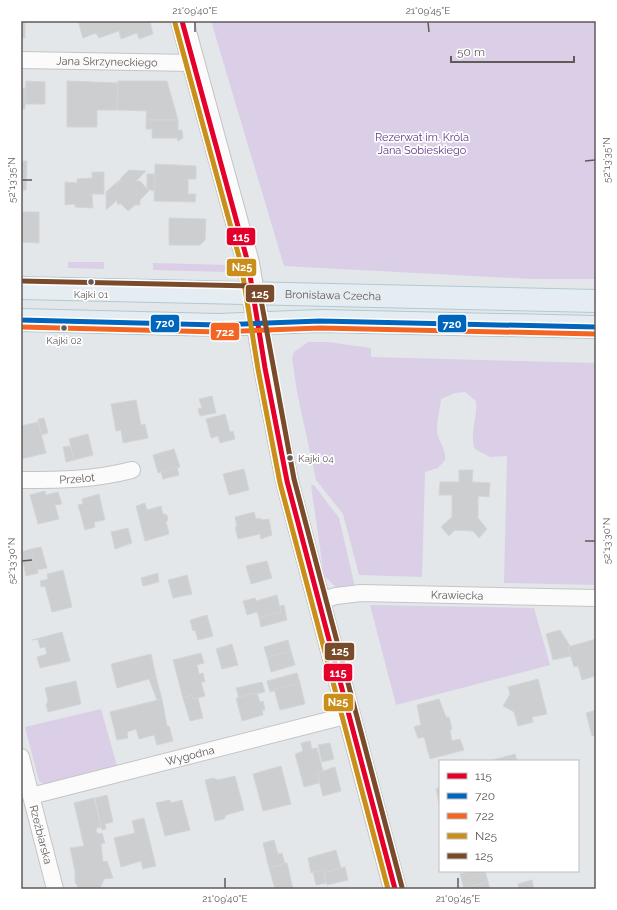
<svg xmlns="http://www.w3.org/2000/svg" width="617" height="910" font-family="Raleway,sans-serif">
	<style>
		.green { fill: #dacfe7 }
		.building { fill: #ccced0; stroke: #d2d6d8 }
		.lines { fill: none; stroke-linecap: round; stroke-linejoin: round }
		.street-casing { stroke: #c5c5c5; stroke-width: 18 }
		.secondary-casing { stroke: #c4c3c4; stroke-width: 24 }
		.primary-casing { stroke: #b0c9d2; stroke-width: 24 }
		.street { stroke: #fbfbfc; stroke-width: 16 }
		.secondary { stroke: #fbfbfc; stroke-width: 22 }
		.primary { stroke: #e6edf2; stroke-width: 22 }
		.bus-1-casing { stroke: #fff; stroke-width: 8 }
		.bus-2-casing { stroke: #fff; stroke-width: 8 }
		.bus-3-casing { stroke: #fff; stroke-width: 8 }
		.bus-4-casing { stroke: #fff; stroke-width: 8 }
		.bus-5-casing { stroke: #fff; stroke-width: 8 }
		.bus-1 { stroke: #e4002b; stroke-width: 5 }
		.bus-2 { stroke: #0065bd; stroke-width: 5 }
		.bus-3 { stroke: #f26522; stroke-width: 5 }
		.bus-4 { stroke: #ca8f1b; stroke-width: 5 }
		.bus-5 { stroke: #7a4b2a; stroke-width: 5 }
		.ticks { fill: none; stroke: #625a59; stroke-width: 1.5 }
		.bus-dot { fill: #625a59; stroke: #fff; stroke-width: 1.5 }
		.labels { text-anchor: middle; stroke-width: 3.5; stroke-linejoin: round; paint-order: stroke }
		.bus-label { font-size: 10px; fill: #625a59; stroke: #fff }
		.street-label { font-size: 11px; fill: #625a59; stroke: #fff }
		.park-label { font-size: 11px; fill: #643287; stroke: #fff }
		.line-badge { stroke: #fff; stroke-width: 1.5 }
		.badge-label { font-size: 11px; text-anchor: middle; font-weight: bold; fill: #fff }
		.neatline { fill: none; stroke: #625a59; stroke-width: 1.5 }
		.ticks-label { font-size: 10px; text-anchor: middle; fill: #625a59 }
	</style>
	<rect width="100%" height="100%" fill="#e3e7e9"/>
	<g class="green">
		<path d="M211,21H596V279H531L284,266Z"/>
		<path d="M68,262H104V269L68,268Z"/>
		<path d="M153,263L231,265L224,272L153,270Z"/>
		<path d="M308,342H327L371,348V357L596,363V585L504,583L507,456L490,457L475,449C469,433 478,417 476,401L465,392L455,393L441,399C440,411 435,425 438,436C441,445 446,450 445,460L438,468L425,472L422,577L359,575L343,514L316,480L297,392L292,358L294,352Z"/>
		<path d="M311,485H314L339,518L355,587H336L324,576Z"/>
		<path d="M370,605L534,608L550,665L396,705Z"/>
		<path d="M101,709L117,766L46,785L39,781L25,727Z"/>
	</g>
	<g class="building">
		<rect x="21" y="21" width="4" height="17"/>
		<path d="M78,21H150L153,34L139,39L137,33L121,39L119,31L99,38L96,33L83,38Z"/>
		<path d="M26,81L45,82V104H25Z"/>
		<path d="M67,81L118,83L117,110H97V127H67Z"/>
		<path d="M118,81H167L178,120H146L147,111L117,110Z"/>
		<rect x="21" y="88" width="4" height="21"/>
		<path d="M146,120H178V130H182L183,138L178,141L177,138H152V129H146Z"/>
		<path d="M21,161H27L26,190H23L22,196Z"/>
		<path d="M155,164L196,166V179H188V194H196L195,202L154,201Z"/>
		<path d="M129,170L146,171L136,181H140L149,191L140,200V205H135L128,211L121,204H117V200L106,210V192L116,183L117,185V181H121L120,179Z"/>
		<path d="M92,172H104V194H92L93,208L75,207V204L65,205V182L77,183V179L92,178Z"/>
		<path d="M147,174H155L154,191L147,189Z"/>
		<path d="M21,212H39V243L21,242Z"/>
		<path d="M169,218L206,219L205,240L200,245H169Z"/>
		<path d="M212,396L216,413L200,416L198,409L202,408L199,399Z"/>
		<path d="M136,400L141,425L145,424L148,438L123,443L121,430L116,431L111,404Z"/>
		<path d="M225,414L230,432L233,431L235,439L220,443L218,436L211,438L206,419Z"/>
		<path d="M44,418L48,433L41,435L38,419Z"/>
		<path d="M38,422L46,453L21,459V426Z"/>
		<path d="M88,434L93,455L74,460L69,439Z"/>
		<path d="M70,446L74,460L66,462L63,447Z"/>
		<path d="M174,449L180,467L158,473L153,455Z"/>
		<path d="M177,467L179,475L163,479L161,472Z"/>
		<path d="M244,469L249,490L229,495L223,474Z"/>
		<path d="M459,470H473L472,482L490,483L489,497L478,496V518L487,529L479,538L473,531L455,530L449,536L441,527L452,517V495H439L440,482H459Z"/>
		<path d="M45,491L46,495L58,492L62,504L55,505L59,519L38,524L30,495Z"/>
		<path d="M99,494L105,520L94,522L95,527L85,530L78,505L83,504L82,499Z"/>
		<path d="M145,503L147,510L161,506L163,514L167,515L168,520L166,522L169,534L145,541L136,506Z"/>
		<path d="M254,512L256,519L261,518V520L269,519L272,535L261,539L260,534L238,539L235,527H237L235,517Z"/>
		<path d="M128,528L132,543L115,549L111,532Z"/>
		<path d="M41,547L47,568L37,570L31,549Z"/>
		<path d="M31,549L38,573L26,576L21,552Z"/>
		<path d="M267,561L272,578L251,584L246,566Z"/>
		<path d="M63,570L72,607L52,612L45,586L41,587L40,581L48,579L47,574Z"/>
		<path d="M158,573L159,582L143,586L141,578Z"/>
		<path d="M187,575L192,594L173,598L168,580Z"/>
		<path d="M277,595L281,612L259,618L257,612L247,615L243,601L255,598L256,601Z"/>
		<path d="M284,605L287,620L261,627L259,618L281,612L280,606Z"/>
		<path d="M207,615L213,636L198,640L195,630L193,631L190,620Z"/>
		<path d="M560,630L570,646L568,647L571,656L553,660L546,634Z"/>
		<path d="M62,632L70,661L40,668L37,657L47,654L45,647L40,648L38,639L32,640Z"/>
		<path d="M596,639V680L595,676L582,680L578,666L574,667L568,647Z"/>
		<path d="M288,640L291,651L267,657L264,647Z"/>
		<path d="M232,644L238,665L222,669L216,649Z"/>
		<path d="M291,651L295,665L271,672L267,657Z"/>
		<path d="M201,653L204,663L197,665L199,674L203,673L205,682H201L205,696L193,699L192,695L183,698L173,660Z"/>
		<path d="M151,654L156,677L117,688L111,664Z"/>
		<path d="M297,673L300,683L270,692L267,681Z"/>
		<path d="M156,677L162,699L157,700L149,679Z"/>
		<path d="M538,679L547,714L532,717L533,722L518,726L514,712L503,706L510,694L508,687Z"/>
		<path d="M76,681L81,704L48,712L46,704L48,702L45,688Z"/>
		<path d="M262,682L265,692L239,698L236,688Z"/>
		<path d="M300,683L305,704L280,710L274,689Z"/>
		<path d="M257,693L260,702L263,701L265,710H262L263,715L242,721L236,698Z"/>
		<path d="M192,695L193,699L198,698L203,718L190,721L183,698Z"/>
		<path d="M162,699L167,726H169L173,741L157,745L154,735L139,739L136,729L127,732L128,738L117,740L110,712Z"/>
		<path d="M439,699L446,717H449L452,729L450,730L452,741L460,739L464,750L430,759L424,737L418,738L414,727L421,725L417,705Z"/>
		<path d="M596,710V735L592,736L586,713Z"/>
		<path d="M310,741L312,749L317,748L323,771L317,773L319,783L304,787L295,754L303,751L301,743Z"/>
		<path d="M330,743L334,759L322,762L318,745Z"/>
		<path d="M515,754L517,761H494L493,760Z"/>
		<path d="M281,766L291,804L263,811L253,774Z"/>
		<path d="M335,767L341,791L323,796L317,773Z"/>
		<path d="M235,776L244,810L226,815L224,819L215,821L205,780L213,778L218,780Z"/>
		<path d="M440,788V807L436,789Z"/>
		<path d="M107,795L113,822L105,824L106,829L102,830L95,798Z"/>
		<path d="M94,798L101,827L97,828L96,831L98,834L102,833L105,843L101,844L103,862L107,861L113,878L104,879L100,889H79L75,882V871L70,848L84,846L74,803Z"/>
		<path d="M170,800L171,803L182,800L190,830L165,836L156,803Z"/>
		<path d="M144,818L156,866L143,869L141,861L121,867L114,838L135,833L132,821Z"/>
		<path d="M274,840L278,854L282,853L285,864L269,868L263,843Z"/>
		<path d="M336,850L341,868L324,873L323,870L311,873L308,858Z"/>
		<path d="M287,863L293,889H275L269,868Z"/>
		<path d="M345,867L348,880L327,885L324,873Z"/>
		<path d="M323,870L326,883L316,885L313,872Z"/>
		<path d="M472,871H485L488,882L464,888L460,874Z"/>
		<path d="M532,880L534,889H515L519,888L518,884Z"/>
		<path d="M488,882L490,889H464V888Z"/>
	</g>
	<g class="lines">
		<defs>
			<g id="street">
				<path id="s1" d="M21,60L193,63"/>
				<path id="s2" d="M21,480C61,480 93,480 132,470"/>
				<path id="s3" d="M319,601L336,596L361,593L596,598"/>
				<path id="s4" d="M21,757L55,889"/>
				<path id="s5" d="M31,796L349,715"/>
			</g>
			<path id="secondary" d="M182,21L248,263L265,368L287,481L395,889"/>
			<g id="primary">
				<path id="s6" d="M21,288L596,301"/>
				<path d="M21,320L218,325L320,321L596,327"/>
			</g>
		</defs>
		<use href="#street" class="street-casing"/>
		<use href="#secondary" class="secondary-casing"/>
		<use href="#primary" class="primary-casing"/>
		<use href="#street" class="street"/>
		<use href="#secondary" class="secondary"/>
		<use href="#primary" class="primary"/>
		<defs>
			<path id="bus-1" d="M182,21L248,263L265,368L287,481L395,889"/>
			<path id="bus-2" d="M21,320L218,325L320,321L596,327"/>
			<path id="bus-3" d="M21,327L218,332L320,328L596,334"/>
			<path id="bus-4" d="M175,23L241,264L258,369L280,483L388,889"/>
			<path id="bus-5" d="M21,281L253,286L259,289L294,479L402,887"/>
		</defs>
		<use href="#bus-1" class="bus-1-casing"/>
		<use href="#bus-2" class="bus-2-casing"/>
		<use href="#bus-3" class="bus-3-casing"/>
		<use href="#bus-4" class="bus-4-casing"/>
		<use href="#bus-5" class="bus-5-casing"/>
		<use href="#bus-1" class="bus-1"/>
		<use href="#bus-2" class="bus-2"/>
		<use href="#bus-3" class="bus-3"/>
		<use href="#bus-4" class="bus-4"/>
		<use href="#bus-5" class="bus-5"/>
	</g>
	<path class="ticks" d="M195,22V32M428,22L429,32M585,161L595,160M22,180H32M585,541H595M22,561L32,560M225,878V888M458,878V888"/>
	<g class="bus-dot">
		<circle cx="91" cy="282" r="3.5"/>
		<circle cx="64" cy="328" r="3.5"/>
		<circle cx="290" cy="458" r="3.5"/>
	</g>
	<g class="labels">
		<g class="bus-label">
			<text x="91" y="298">Kajki 01</text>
			<text x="64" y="344">Kajki 02</text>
			<text x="298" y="462" text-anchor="start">Kajki 04</text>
		</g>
		<g class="street-label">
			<text dy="4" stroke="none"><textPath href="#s1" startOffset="86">Jana Skrzyneckiego</textPath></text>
			<text dy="4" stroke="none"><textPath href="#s6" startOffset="312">Bronisława Czecha</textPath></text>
			<text dy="4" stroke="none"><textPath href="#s2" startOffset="56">Przelot</textPath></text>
			<text dy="4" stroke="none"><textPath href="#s3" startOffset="139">Krawiecka</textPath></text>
			<text dy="4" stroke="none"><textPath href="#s5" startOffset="164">Wygodna</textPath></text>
			<text dy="4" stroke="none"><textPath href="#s4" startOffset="80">Rzeźbiarska</textPath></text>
		</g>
		<g class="park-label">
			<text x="422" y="141">Rezerwat im. Króla<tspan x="422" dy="13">Jana Sobieskiego</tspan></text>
		</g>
	</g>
	<g class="line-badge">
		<rect x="226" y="227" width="30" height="19" rx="4" fill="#e4002b"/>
		<rect x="226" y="258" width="31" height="19" rx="4" fill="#ca8f1b"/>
		<rect x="245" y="284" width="30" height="19" rx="4" fill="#7a4b2a"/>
		<rect x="150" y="314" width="30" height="19" rx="4" fill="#0065bd"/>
		<rect x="437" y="314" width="30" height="19" rx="4" fill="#0065bd"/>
		<rect x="210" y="322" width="30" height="19" rx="4" fill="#f26522"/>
		<rect x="324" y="642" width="31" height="19" rx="4" fill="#7a4b2a"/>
		<rect x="323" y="663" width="30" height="19" rx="4" fill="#e4002b"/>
		<rect x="323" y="693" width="31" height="19" rx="4" fill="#ca8f1b"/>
	</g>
	<g class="badge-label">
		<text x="241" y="241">115</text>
		<text x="242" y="271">N25</text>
		<text x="260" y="298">125</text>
		<text x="165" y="327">720</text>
		<text x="452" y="328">720</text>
		<text x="225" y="336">722</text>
		<text x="340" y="655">125</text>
		<text x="338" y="677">115</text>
		<text x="338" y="706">N25</text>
	</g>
	<rect width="617" height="910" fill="none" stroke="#ffffff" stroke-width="44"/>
	<rect x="439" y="760" width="140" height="112" fill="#ffffff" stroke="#c0bdbd"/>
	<rect x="447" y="773" width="20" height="6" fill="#e4002b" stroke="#c0bdbd"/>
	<text x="475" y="780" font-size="12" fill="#625a59">115</text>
	<rect x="447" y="793" width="20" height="6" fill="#0065bd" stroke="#c0bdbd"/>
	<text x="475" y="800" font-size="12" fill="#625a59">720</text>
	<rect x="447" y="813" width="20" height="6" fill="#f26522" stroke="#c0bdbd"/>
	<text x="475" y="820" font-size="12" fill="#625a59">722</text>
	<rect x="447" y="833" width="20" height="6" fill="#ca8f1b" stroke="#c0bdbd"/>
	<text x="475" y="840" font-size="12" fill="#625a59">N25</text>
	<rect x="447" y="853" width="20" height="6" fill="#7a4b2a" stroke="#c0bdbd"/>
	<text x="475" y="860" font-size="12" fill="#625a59">125</text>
	<path d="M451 56v6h123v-6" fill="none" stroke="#625a59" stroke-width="2"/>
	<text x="457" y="56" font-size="12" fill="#625a59" stroke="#ffffff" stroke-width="3" paint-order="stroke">50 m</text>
	<rect x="22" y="22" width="573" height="866" class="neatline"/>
	<g class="ticks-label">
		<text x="195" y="14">21°09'40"E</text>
		<text x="428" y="14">21°09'45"E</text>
		<text transform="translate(606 160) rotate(-90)" y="4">52°13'35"N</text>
		<text transform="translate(11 180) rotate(-90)" y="4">52°13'35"N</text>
		<text transform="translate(606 541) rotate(-90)" y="4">52°13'30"N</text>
		<text transform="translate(11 561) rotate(-90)" y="4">52°13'30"N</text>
		<text x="225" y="902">21°09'40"E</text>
		<text x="458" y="902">21°09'45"E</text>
	</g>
</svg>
